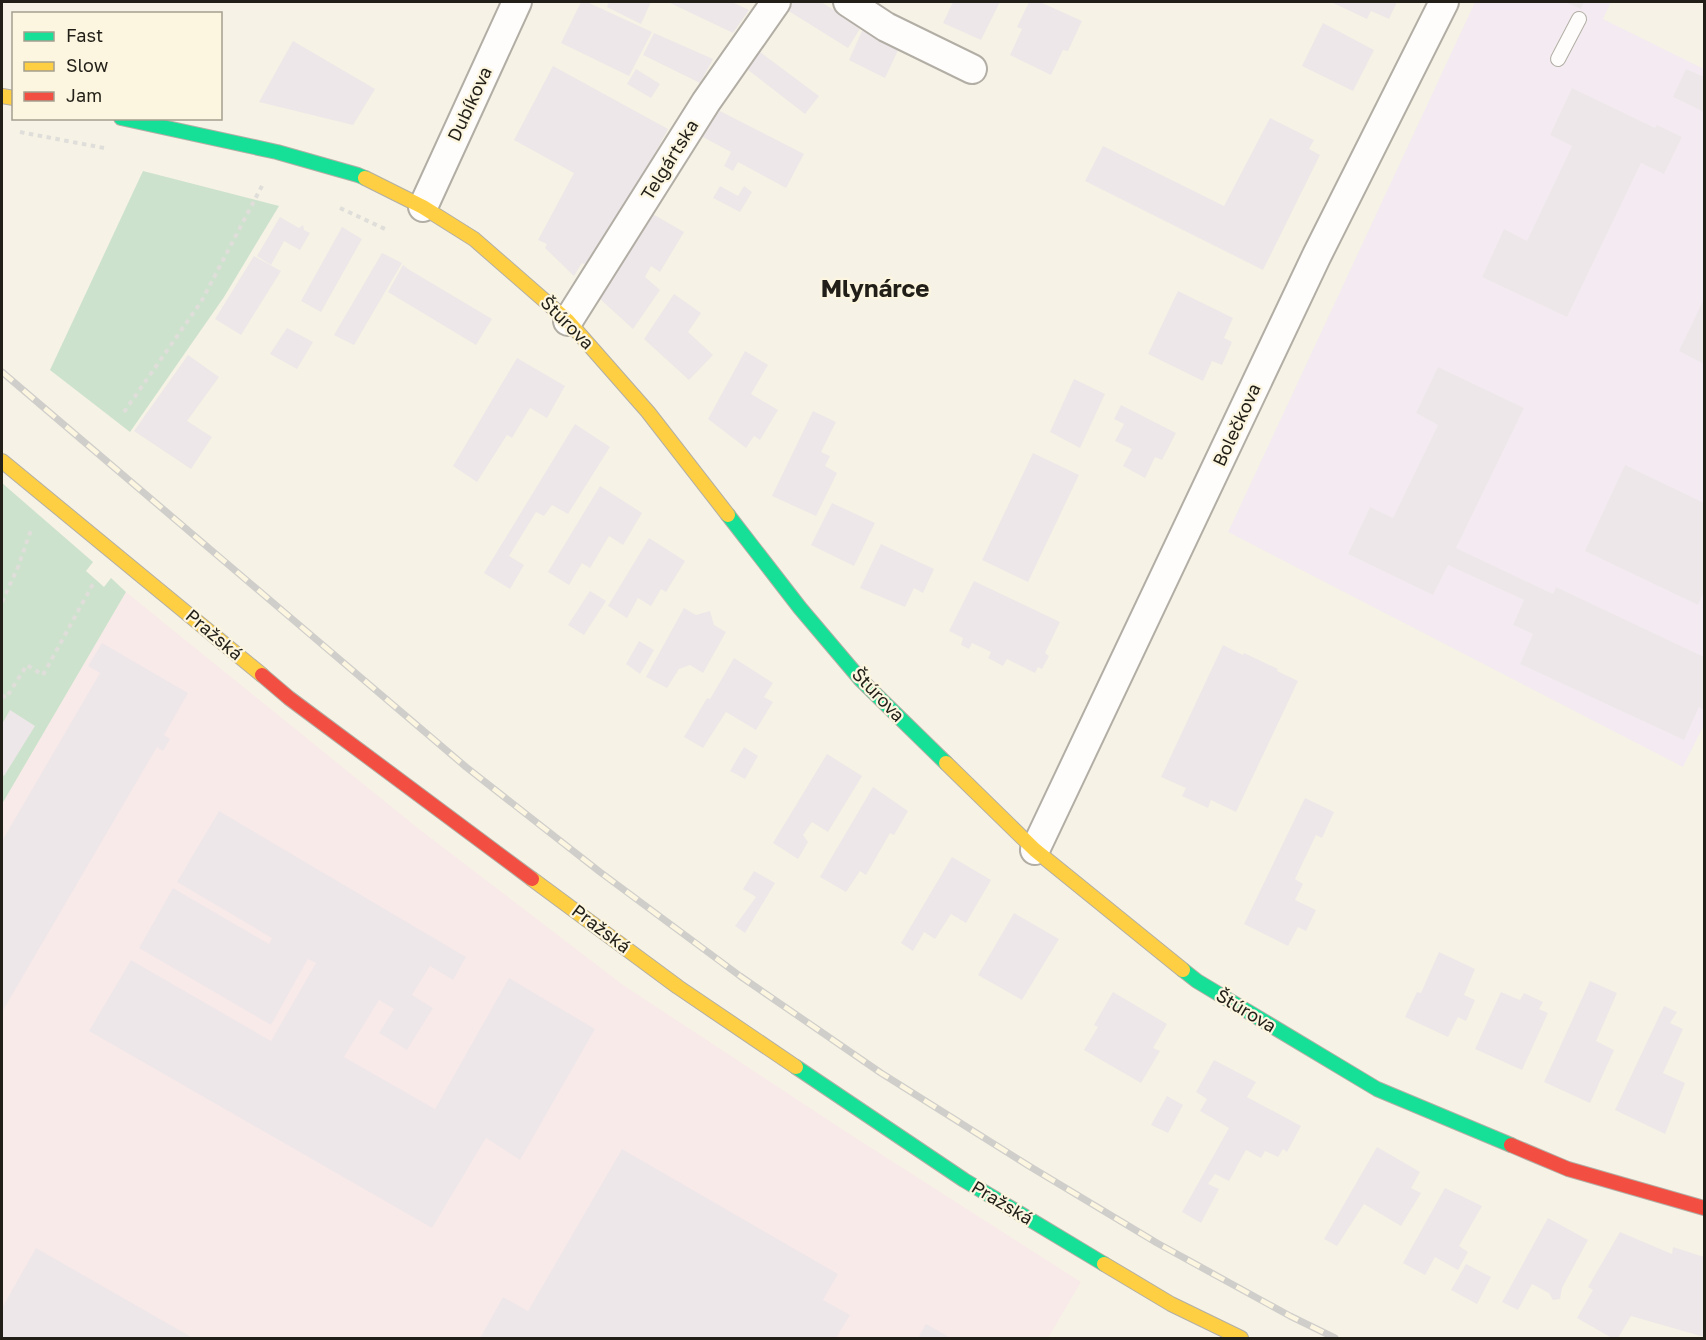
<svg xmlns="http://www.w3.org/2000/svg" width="1706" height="1340" font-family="'Golos Text',sans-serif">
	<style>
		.industrial { fill: #f9eaea }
		.education { fill: #f3ebf1 }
		.green { fill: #cde2cc }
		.building { fill: #eee7e9 }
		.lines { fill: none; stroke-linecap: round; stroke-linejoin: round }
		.lane-casing { stroke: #b2aea5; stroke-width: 16 }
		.street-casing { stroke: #b2aea5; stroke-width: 32 }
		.fast-casing { stroke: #b2aea5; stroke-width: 16 }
		.slow-casing { stroke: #b2aea5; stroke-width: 16 }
		.jam-casing { stroke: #b2aea5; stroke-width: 16 }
		.path { stroke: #dfdeda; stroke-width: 4; stroke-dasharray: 4.5 4.5; stroke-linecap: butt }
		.lane { stroke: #fefdfb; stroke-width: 14 }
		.street { stroke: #fefdfb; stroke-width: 28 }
		.fast { stroke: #16e098; stroke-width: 14 }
		.slow { stroke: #ffcf43; stroke-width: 14 }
		.jam { stroke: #f24e42; stroke-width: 14 }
		.rail-casing { stroke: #cfcecb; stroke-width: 7 }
		.rail { stroke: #fcf5df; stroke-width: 4.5; stroke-dasharray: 14; stroke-linecap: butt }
		.labels { text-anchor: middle; stroke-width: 4.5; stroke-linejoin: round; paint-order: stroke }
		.street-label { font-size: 18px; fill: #211f17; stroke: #fcf5df }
		.district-label { font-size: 24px; font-weight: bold; fill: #211f17; stroke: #fcf5df }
	</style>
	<rect width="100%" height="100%" fill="#f6f2e5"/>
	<path class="industrial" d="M126,592L419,829L623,985L851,1135L1081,1282L1048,1338H2V804Z"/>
	<path class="education" d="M1475,2H1611L1603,19L1704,69V725L1683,767L1228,532Z"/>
	<g class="green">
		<path d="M143,171L279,206L224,297L130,432L50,370Z"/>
		<path d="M2,483L93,562L86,571L104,587L111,578L126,592L2,804Z"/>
	</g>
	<g class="building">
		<path d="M581,2H587L652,32L629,76L561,43Z"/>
		<path d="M609,2H651L641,24L607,7Z"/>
		<path d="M668,2H732L749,10L733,33Z"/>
		<path d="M793,2H821L861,27L848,48L787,10Z"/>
		<path d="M953,2H1000L981,40L943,23Z"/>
		<path d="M1029,2H1040L1082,21L1068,51L1063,50L1051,75L1010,55L1022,29L1017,27Z"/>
		<path d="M1331,2H1397L1389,19L1371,11L1367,19Z"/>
		<path d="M1565,2H1584L1581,9Z"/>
		<path d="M1323,23L1374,50L1353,91L1302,66Z"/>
		<path d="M863,29L900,46L885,78L849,60Z"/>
		<path d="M654,33L713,59L700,83L643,55Z"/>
		<path d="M293,41L375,89L353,125L259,102Z"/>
		<path d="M756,49L819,96L805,114L743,66Z"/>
		<path d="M553,66L668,129L628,203L625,201L589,267L582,263L574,276L545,248L547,244L538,240L574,173L514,140Z"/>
		<path d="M636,69L660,84L651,98L627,84Z"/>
		<path d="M1686,69L1704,77V112L1673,97Z"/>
		<path d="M1572,88L1655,128L1657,125L1682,137L1664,174L1641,163L1567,317L1482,277L1504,229L1527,241L1572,146L1550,135Z"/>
		<path d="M714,108L804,154L786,188L738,162L733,171L724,166L731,152L699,135Z"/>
		<path d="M1270,118L1314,140L1309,149L1320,155L1263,270L1085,181L1103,146L1224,206Z"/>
		<path d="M720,186L738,196L744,186L752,192L740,212L713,198Z"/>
		<path d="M651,213L684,232L660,272L651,266L645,277L660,290L633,329L599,298Z"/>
		<path d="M280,217L299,228L303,225L304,230L310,233L300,250L284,241L271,265L257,256Z"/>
		<path d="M342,227L362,239L321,312L301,301Z"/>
		<path d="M382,253L402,263L354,345L334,335Z"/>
		<path d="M254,256L281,271L241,335L215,319Z"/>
		<path d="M403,265L408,269L492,319L476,345L388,292Z"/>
		<path d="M1178,291L1233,318L1224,338L1232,342L1222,365L1212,361L1203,381L1148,354Z"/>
		<path d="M674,294L701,313L688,332L713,355L689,380L644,339Z"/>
		<path d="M1704,299V364L1679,351Z"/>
		<path d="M287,328L313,342L297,369L270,354Z"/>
		<path d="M745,351L768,365L751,394L778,410L760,440L754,436L746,448L708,419Z"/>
		<path d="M188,355L219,377L187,421L212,437L191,469L134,431Z"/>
		<path d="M517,358L565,386L547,418L530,408L512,438L507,435L477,482L453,466Z"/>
		<path d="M1438,367L1524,408L1456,548L1553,594L1556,587L1704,657V710L1699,707L1684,740L1520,664L1533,634L1513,625L1524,600L1448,565L1433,595L1348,554L1370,507L1393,518L1438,425L1416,413Z"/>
		<path d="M1074,379L1105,394L1080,448L1050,432Z"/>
		<path d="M1121,405L1176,433L1162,460L1155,457L1145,478L1123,466L1132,449L1115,441L1124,424L1114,419Z"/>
		<path d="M813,411L836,422L821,452L830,456L825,466L837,473L816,516L772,496Z"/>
		<path d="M575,424L610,447L568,514L552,505L544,516L536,512L509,556L524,565L510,589L484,573Z"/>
		<path d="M1033,453L1079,475L1028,582L982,560Z"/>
		<path d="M1625,465L1704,503V591L1698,605L1585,551Z"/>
		<path d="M600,486L642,513L623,545L609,536L590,568L582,563L569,585L548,572Z"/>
		<path d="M832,503L875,523L854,566L811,545Z"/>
		<path d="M649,538L685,561L666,592L661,589L651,606L638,598L627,618L608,606Z"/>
		<path d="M881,544L934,569L923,593L914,588L905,607L860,588Z"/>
		<path d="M974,581L1060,622L1045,653L1049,656L1042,669L1038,667L1035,673L1007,659L1003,666L988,658L991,652L972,643L969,649L961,645L963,638L949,631Z"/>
		<path d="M590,591L606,601L584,635L568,625Z"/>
		<path d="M684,608L696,615L710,611L714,625L726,632L703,673L690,665L679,669L667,688L646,677Z"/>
		<path d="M639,641L654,650L640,674L626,664Z"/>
		<path d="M102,643L188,693L164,735L170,739L163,751L157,747L2,1012V841L100,673L88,666Z"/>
		<path d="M1223,645L1243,655L1244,653L1278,669L1277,671L1298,681L1236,812L1211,800L1208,808L1182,796L1186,788L1161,777Z"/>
		<path d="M734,658L773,683L764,697L773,702L756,730L726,712L703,748L684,737L707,698L710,699Z"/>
		<path d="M10,710L35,726L4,776L2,774V724Z"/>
		<path d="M744,747L758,756L745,779L730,771Z"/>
		<path d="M827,754L862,776L828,832L812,822L803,835L808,842L798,859L773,843Z"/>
		<path d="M873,787L908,811L894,835L890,833L866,875L860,871L846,892L820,877Z"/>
		<path d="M1305,798L1334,812L1322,838L1316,835L1295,879L1303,884L1295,900L1316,910L1306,931L1298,927L1288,946L1244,924Z"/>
		<path d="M219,811L466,957L453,980L430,966L412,995L433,1008L407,1050L379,1033L394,1009L379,1000L344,1057L435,1109L509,978L595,1029L520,1160L486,1138L432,1228L89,1031L131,960L271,1041L316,963L308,959L271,1025L139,948L173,888L269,944L272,938L177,882Z"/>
		<path d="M952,857L991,880L966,923L951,914L935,939L924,932L913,951L901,943Z"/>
		<path d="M754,871L775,883L745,933L735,926L756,897L743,889Z"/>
		<path d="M1014,913L1059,939L1022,1000L978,975Z"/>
		<path d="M1439,952L1475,969L1464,995L1475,1000L1466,1021L1458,1017L1448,1037L1405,1017L1417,992L1421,993Z"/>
		<path d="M1590,981L1617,993L1596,1041L1614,1050L1590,1103L1544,1082Z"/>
		<path d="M1113,992L1167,1024L1153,1048L1160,1051L1141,1083L1084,1050L1098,1027L1094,1025Z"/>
		<path d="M1501,992L1520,1000L1524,993L1543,1002L1539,1009L1548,1013L1522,1070L1475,1049Z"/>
		<path d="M1664,1006L1677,1012L1670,1023L1683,1029L1663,1073L1685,1083L1665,1134L1615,1110Z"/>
		<path d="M1214,1060L1256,1082L1247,1097L1301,1126L1287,1152L1283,1149L1278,1157L1265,1151L1261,1158L1246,1150L1229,1181L1215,1174L1208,1184L1219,1189L1201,1223L1182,1212L1229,1128L1200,1111L1207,1099L1196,1092Z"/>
		<path d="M1167,1096L1183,1105L1168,1133L1151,1125Z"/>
		<path d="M1377,1147L1420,1172L1411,1188L1421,1193L1401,1226L1364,1204L1337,1246L1324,1239Z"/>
		<path d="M622,1149L838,1274L823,1300L850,1315L836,1338H480L503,1297L528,1311Z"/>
		<path d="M1445,1188L1482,1206L1459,1246L1468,1252L1458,1270L1435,1257L1425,1275L1403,1263Z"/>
		<path d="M1548,1218L1588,1240L1562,1288L1560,1299L1553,1300L1549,1293L1532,1284L1518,1310L1502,1302Z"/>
		<path d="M1620,1232L1672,1254L1673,1247L1704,1257V1337L1631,1316L1618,1338H1612L1577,1318L1593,1290L1588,1287Z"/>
		<path d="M36,1248L193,1338H2V1308Z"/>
		<path d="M1466,1264L1491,1277L1477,1304L1451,1290Z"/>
		<path d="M926,1324L951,1338H918Z"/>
	</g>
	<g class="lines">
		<defs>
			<path id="lane" d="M1558,59L1579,19"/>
			<g id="street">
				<path d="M848,2L886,27L972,69"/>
				<path d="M423,207L517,2"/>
				<path d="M568,321L706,102L776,2"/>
				<path d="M1035,850L1317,255L1444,2"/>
			</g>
			<g id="fast">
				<path d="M121,118L277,152L358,175L365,178"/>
				<path d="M728,515L800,608L861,680L946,763"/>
				<path d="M1183,970L1197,981L1377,1089L1511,1145"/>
				<path d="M796,1067L964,1180L1104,1264"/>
			</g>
			<g id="slow">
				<path d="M2,96L14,98"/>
				<path d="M365,178L423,207L474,239L568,321L648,412L728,515"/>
				<path d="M2,461L262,675"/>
				<path d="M946,763L1035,850L1183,970"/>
				<path d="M532,879L678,987L796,1067"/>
				<path d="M1104,1264L1171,1304L1241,1338"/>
			</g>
			<g id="jam">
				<path d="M262,675L289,698L532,879"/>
				<path d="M1511,1145L1568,1169L1704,1208"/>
			</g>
		</defs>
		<use href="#lane" class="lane-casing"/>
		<use href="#street" class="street-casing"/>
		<use href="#fast" class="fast-casing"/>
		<use href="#slow" class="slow-casing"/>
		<use href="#jam" class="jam-casing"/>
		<g class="path">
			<path d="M20,132L104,148"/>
			<path d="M340,208L385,229"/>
			<path d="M124,412L201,302L264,182"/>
			<path d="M2,602L18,567L32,527"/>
			<path d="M2,695L6,698L27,665L43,675L94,582"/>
		</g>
		<use href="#lane" class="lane"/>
		<use href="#street" class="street"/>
		<use href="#fast" class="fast"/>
		<use href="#slow" class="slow"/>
		<use href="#jam" class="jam"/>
		<defs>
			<path id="rail" d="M2,372L466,767L600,872L740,976L881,1073L1029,1166L1157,1243L1290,1316L1335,1338"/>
		</defs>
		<use href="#rail" class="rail-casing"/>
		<use href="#rail" class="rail"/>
	</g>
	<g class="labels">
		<g class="street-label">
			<text transform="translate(470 104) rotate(-65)" y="6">Dubíkova</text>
			<text transform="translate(670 160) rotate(-58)" y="6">Telgártska</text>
			<text transform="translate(567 323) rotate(45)" y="6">Štúrova</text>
			<text transform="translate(1237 425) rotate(-65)" y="6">Bolečkova</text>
			<text transform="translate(214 635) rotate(40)" y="6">Pražská</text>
			<text transform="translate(878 695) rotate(46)" y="6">Štúrova</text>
			<text transform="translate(601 929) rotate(37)" y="6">Pražská</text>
			<text transform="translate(1246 1011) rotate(31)" y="6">Štúrova</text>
			<text transform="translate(1002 1203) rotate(31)" y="6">Pražská</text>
		</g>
		<g class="district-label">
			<text x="875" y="297">Mlynárce</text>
		</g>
	</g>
	<rect width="1706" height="1340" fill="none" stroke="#211f17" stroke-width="6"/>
	<rect x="12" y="12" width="210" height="108" fill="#fcf5df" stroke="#a49f8f" stroke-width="1.5"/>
	<rect x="24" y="32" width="30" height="9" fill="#16e098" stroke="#a49f8f" stroke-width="1.5"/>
	<text x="66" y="42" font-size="18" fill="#211f17">Fast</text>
	<rect x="24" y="62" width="30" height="9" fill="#ffcf43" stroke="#a49f8f" stroke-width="1.5"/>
	<text x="66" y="72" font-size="18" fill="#211f17">Slow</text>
	<rect x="24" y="92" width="30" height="9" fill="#f24e42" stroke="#a49f8f" stroke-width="1.5"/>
	<text x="66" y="102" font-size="18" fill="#211f17">Jam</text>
</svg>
